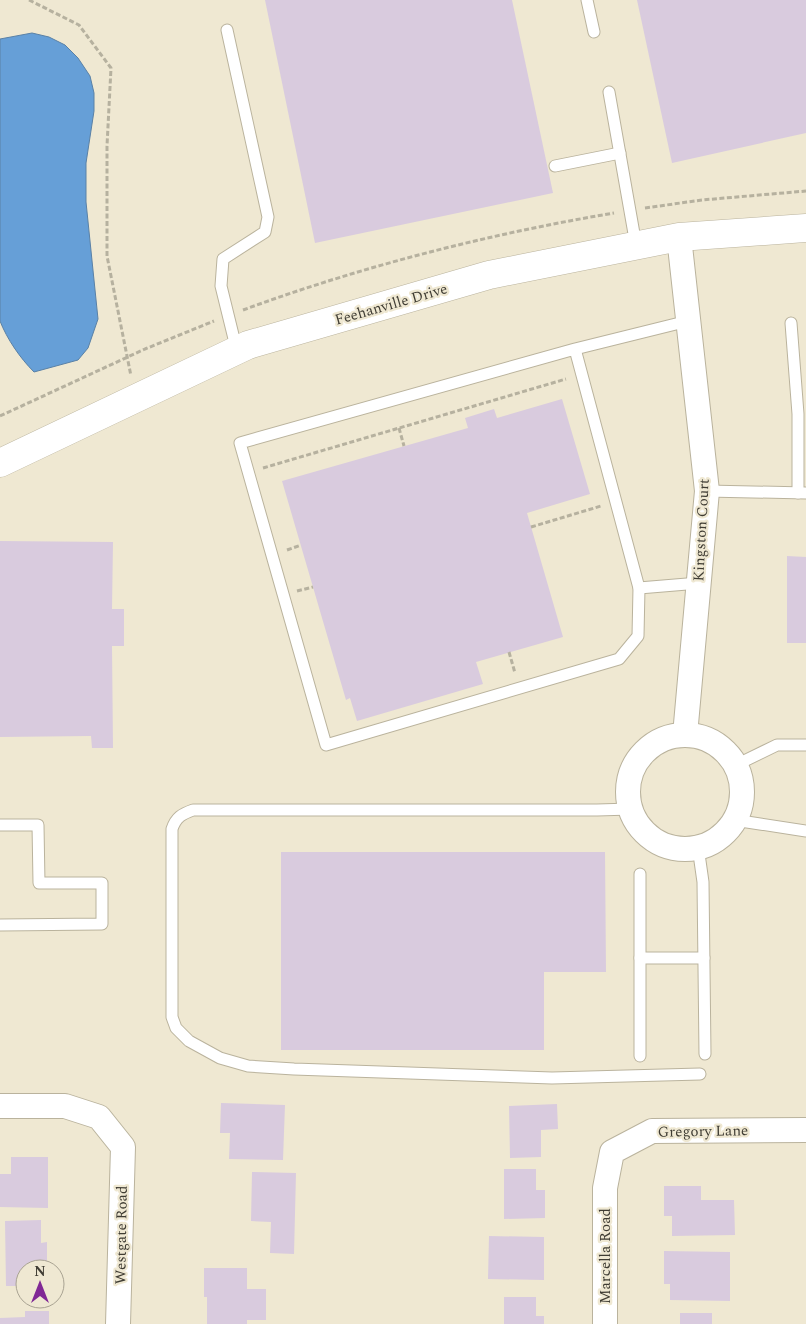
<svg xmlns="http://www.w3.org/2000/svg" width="806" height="1324" font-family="Spectral,serif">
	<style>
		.water { fill: #669fd7; stroke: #5a81a6 }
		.building { fill: #d9cbde }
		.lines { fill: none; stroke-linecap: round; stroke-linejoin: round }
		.service-casing { stroke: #bab39d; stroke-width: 13 }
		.minor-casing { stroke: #bab39d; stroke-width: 26 }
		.tertiary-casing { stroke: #bab39d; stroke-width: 29 }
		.path { stroke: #b6b19f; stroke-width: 3; stroke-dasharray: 5 2.5; stroke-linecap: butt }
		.service { stroke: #fff; stroke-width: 11 }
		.minor { stroke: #fff; stroke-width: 24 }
		.tertiary { stroke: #fff; stroke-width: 28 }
		.labels { text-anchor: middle; stroke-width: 4.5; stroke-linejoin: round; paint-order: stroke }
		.street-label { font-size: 15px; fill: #3f3c33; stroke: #efe8d2 }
	</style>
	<rect width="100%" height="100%" fill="#efe8d2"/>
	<path class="water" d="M32,33L49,37L65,45L78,58L90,76L94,93V111L86,163V202L98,319L88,348L78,360L34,372C20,358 7,339 0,321V39Z"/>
	<g class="building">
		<path d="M265,0H512L553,193L315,243Z"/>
		<path d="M637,0H806V133L672,163Z"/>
		<path d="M562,399L590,494L527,513L563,637L476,662L483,684L357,721L350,698L346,700L282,481L468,428L465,418L494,409L497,418Z"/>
		<path d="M0,541L113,542L112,609H124V646H112L113,748H92L91,736L0,737Z"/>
		<path d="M787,556L806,557V643H787Z"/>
		<path d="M281,852H605L606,972H544V1050H281Z"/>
		<path d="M221,1103L285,1105L283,1160L229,1159L230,1133H220Z"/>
		<path d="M557,1104L558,1129L541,1130V1157L510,1158L509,1106Z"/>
		<path d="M11,1157H48V1208L0,1207V1174H11Z"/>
		<path d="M504,1169H536V1190H545V1218L504,1219Z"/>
		<path d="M252,1172L296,1173L294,1254L270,1253L271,1222L251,1221Z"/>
		<path d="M664,1186H701V1200H734L735,1235L672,1236V1216H664Z"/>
		<path d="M41,1220V1243L47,1242V1269H25V1286H6L5,1221Z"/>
		<path d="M489,1236L544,1237V1280L488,1279Z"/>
		<path d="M664,1251L730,1252V1301L670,1300V1284H664Z"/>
		<path d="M204,1268H247V1289H266V1320H247V1324H207V1297H204Z"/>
		<path d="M504,1297H536V1316H544V1324H504Z"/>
		<path d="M25,1311H49V1324H0V1318L25,1317Z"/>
		<rect x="680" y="1313" width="32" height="11"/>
	</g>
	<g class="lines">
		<defs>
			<g id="service">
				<path d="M587,0L594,32"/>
				<path d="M227,30L268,217L265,232L223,259L221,286L237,351"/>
				<path d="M609,92L636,245"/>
				<path d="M555,166L620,153"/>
				<path d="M791,323L798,414V493"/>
				<path d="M575,349L639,588L638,636L619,659L326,745L240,443L575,349L688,321"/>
				<path d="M707,491L806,493"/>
				<path d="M639,588L699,583"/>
				<path d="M736,765L777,745H806"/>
				<path d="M631,809L597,810H193C182,814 176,817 172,829V1017L176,1028L189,1041L220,1058L248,1066L294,1069L552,1078L700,1074"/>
				<path d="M734,820L806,831"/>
				<path d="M0,825H38L39,883H102V924L0,925"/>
				<path d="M698,847L703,882L705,1054"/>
				<path d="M640,874V1056"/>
				<path d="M640,958H704"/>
			</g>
			<g id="minor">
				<path d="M679,237L707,491L685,735"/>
				<circle cx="685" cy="792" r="57"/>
				<path d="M0,1106H65L99,1117L123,1147L118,1324"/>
				<path d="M605,1324V1188L612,1152L652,1131L806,1130"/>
			</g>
			<path id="tertiary" d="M0,463L248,345L489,275L679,237L806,228"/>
		</defs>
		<use href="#service" class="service-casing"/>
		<use href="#minor" class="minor-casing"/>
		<use href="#tertiary" class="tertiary-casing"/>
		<g class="path">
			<path d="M29,0L79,25L111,68L107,146V256L131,376"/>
			<path d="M645,208L702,200L806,191"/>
			<path d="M243,310C363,266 489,234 614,213"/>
			<path d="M0,416L145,349L214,321"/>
			<path d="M399,428L404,446"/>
			<path d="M263,468L566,379"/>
			<path d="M531,527L601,506"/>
			<path d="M287,550L301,545"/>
			<path d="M297,591L313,587"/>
			<path d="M509,652L515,673"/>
		</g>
		<use href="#service" class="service"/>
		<use href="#minor" class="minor"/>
		<use href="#tertiary" class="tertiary"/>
	</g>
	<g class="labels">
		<g class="street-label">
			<text transform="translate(391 304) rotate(-16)" y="5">Feehanville Drive</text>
			<text transform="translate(701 530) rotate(-87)" y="5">Kingston Court</text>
			<text transform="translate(703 1131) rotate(-1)" y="5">Gregory Lane</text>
			<text transform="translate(121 1235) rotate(-89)" y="5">Westgate Road</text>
			<text transform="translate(605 1256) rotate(-90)" y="5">Marcella Road</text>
		</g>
	</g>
	<g transform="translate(40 1284)"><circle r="24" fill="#efe8d2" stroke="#a9a392"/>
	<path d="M0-4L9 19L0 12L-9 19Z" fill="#802895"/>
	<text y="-8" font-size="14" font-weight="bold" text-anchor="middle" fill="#3f3c33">N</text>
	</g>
</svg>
